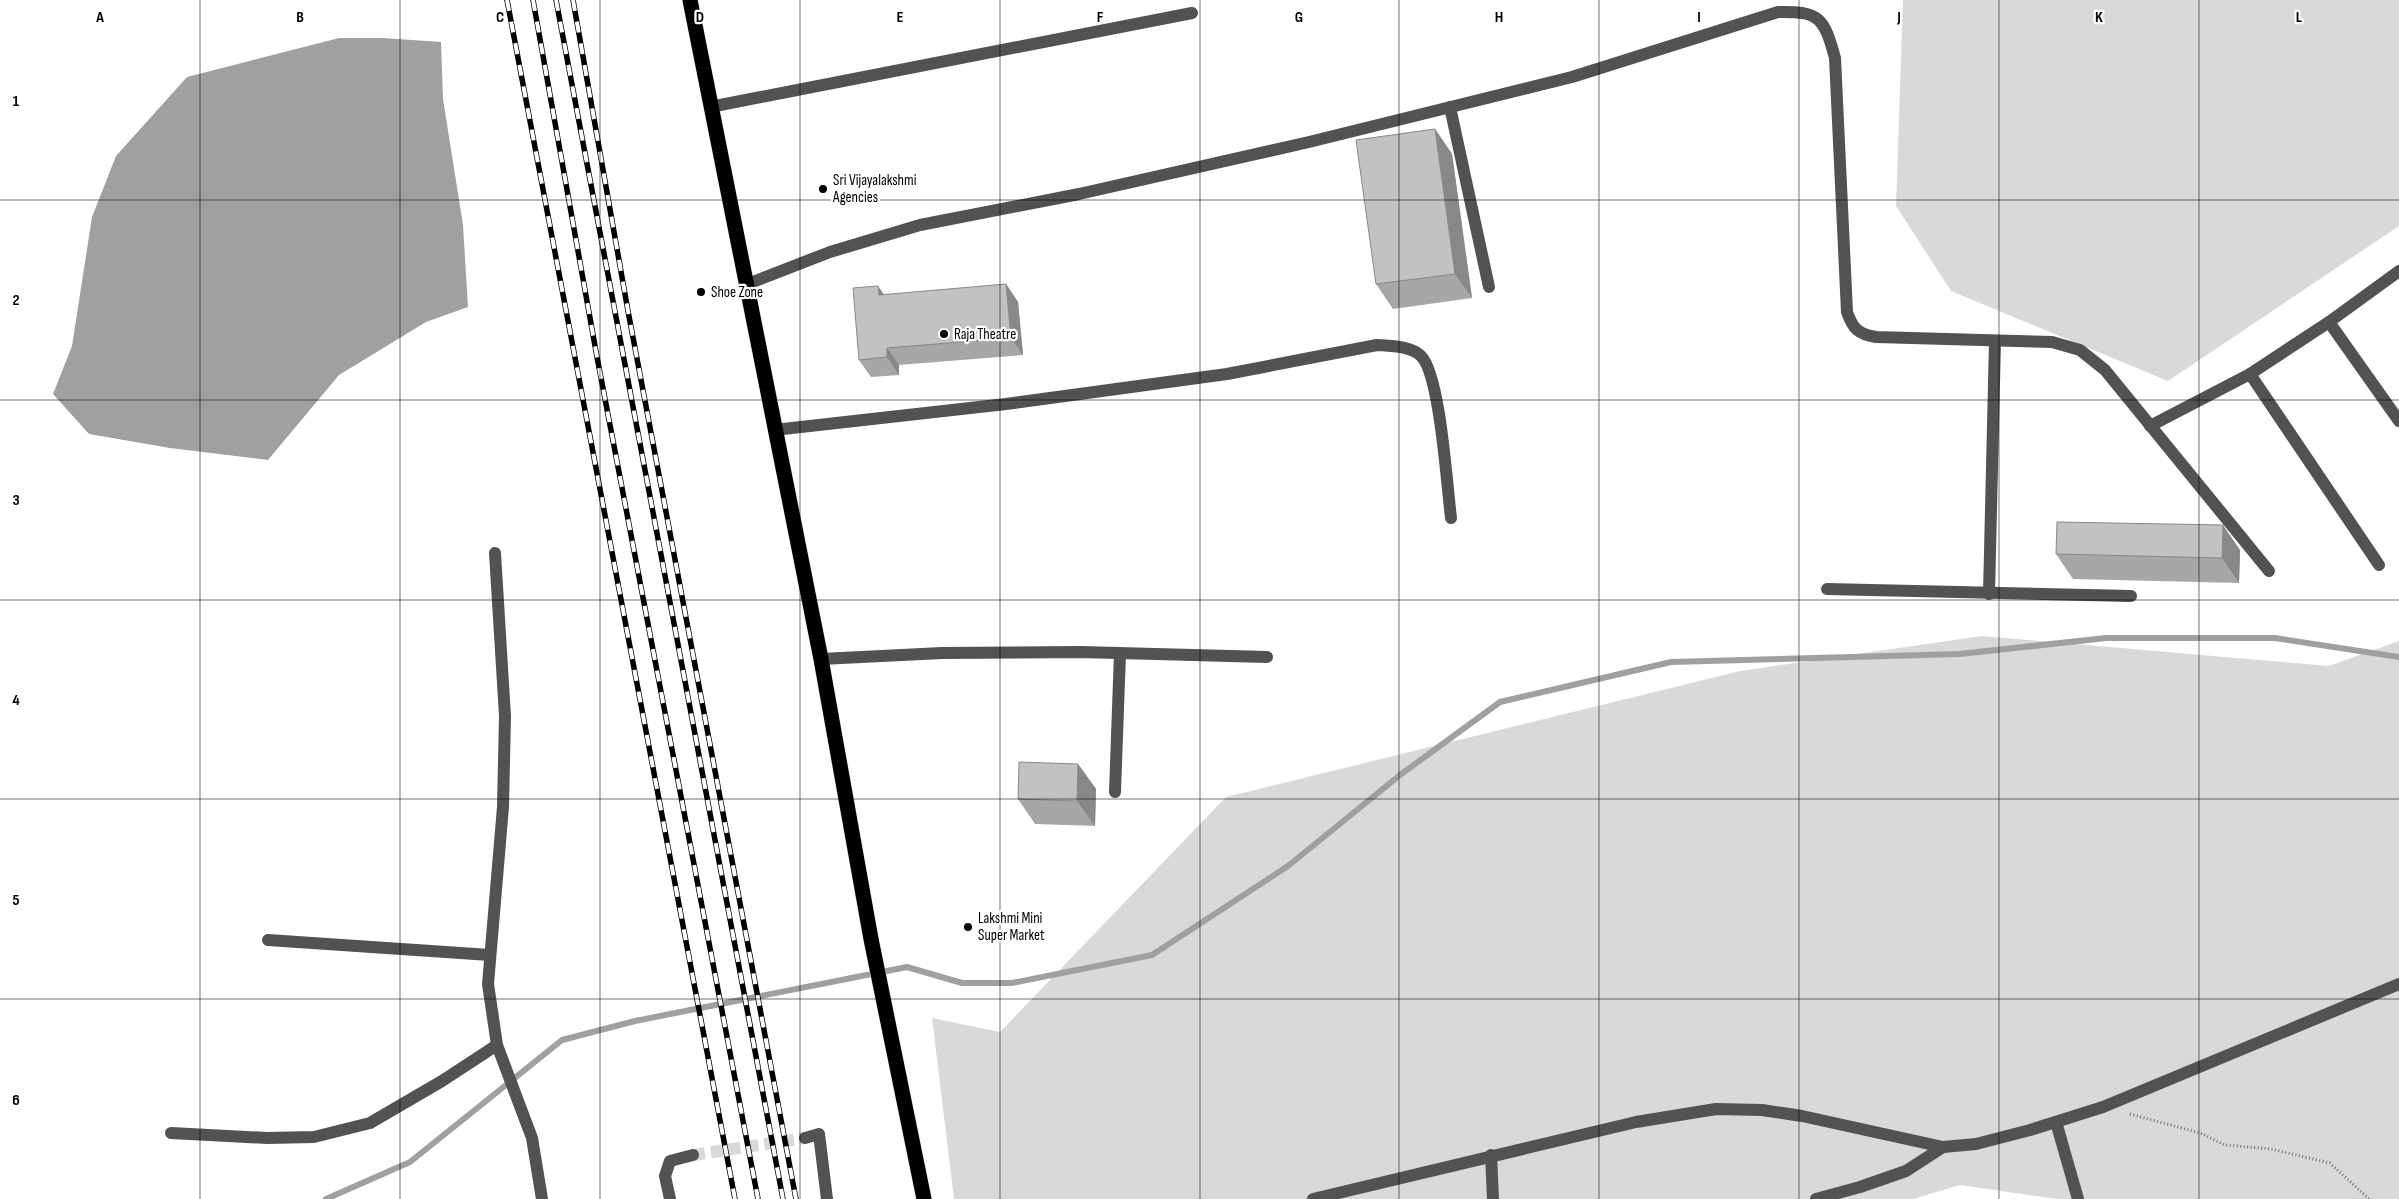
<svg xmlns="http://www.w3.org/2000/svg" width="2399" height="1199" font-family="'Sofia Sans Condensed',sans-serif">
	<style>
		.green { fill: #d9d9d9 }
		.water { fill: #a0a0a0 }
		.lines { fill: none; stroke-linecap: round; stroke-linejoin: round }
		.stream { stroke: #a0a0a0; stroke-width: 6 }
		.minor-tunnel { stroke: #d9d9d9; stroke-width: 12; stroke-dasharray: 12 6; stroke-linecap: butt }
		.highway-casing { stroke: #dbdbdb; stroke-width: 16 }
		.path { stroke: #747474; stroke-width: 3; stroke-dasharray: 1 2.5; stroke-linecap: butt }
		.minor { stroke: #525252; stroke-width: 12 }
		.highway { stroke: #000; stroke-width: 15 }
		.rail-casing { stroke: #000; stroke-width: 5.5 }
		.rail { stroke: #fff; stroke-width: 4; stroke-dasharray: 11; stroke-linecap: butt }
		.wall { fill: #a7a7a7 }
		.shaded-wall { fill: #888 }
		.building { fill: #c2c2c2; stroke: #888 }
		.grid { fill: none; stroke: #000; stroke-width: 1; stroke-opacity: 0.55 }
		.poi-dot { fill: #000; stroke: #fff; stroke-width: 2 }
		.labels { text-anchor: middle; stroke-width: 4.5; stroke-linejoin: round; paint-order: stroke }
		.poi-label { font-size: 15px; fill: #000; stroke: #fff; text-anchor: start }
		.grid-label { font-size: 16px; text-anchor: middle; font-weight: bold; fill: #000; stroke: #fff; stroke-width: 4.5; stroke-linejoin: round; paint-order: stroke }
	</style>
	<rect width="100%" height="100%" fill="#fff"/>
	<g class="green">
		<path d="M1903,0H2399V226L2168,381L1951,291L1896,206Z"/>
		<path d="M1982,636L2329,666L2399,641V1199H2057L1960,1185L1913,1199H954L932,1018L1000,1032L1226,797L1740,671Z"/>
	</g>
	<path class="water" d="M339,38H383L441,42L443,99L463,225L468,307L426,322L339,375L268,460L170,448L89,434L53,394L72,346L92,217L116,156L187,77Z"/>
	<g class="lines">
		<path class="stream" d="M326,1199L410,1162L562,1040L635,1021L907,967L962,983H1012L1152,955L1288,866L1400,775L1500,702L1671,662L1960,654L2106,638H2275L2399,657"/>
		<path class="minor-tunnel" d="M693,1155L805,1138"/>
		<defs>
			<path id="highway" d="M690,0L821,659L871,939L924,1199"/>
		</defs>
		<use href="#highway" class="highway-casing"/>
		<path class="path" d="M2130,1114L2200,1133L2225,1145L2271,1149L2330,1163L2369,1199"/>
		<g class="minor">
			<path d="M710,107L1192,13"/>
			<path d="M1450,107L1489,287"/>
			<path d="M745,285L830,252L920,225L1079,194L1309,142L1572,77L1778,12C1820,11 1824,18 1835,58L1847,312C1853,329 1858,334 1876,337L2052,342L2080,350L2105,370L2269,571"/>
			<path d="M2329,322L2399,421"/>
			<path d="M2250,374L2379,565"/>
			<path d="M2150,426L2250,374L2329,322L2399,271"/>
			<path d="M774,430L1006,404L1227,374L1377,345C1391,346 1411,346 1421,356C1440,374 1447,487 1451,518"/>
			<path d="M495,553L505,716L503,807L488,984L497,1045L532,1138L542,1199"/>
			<path d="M1827,589L2131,596"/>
			<path d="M1989,594L1995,341"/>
			<path d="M821,659L942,653L1081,652L1267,657"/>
			<path d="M1115,792L1120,653"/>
			<path d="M268,940L490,955"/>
			<path d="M2056,1122L2078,1199"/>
			<path d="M171,1133L267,1138L314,1137L370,1123L442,1081L497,1045"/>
			<path d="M805,1138L819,1134L827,1199"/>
			<path d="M1491,1155L1493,1199"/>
			<path d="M670,1199L665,1176L670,1161L693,1155"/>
			<path d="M1313,1199L1636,1122L1716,1109L1762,1110L1802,1116L1943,1147L1976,1144L2030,1130L2103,1107L2399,984"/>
			<path d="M1816,1199L1860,1187L1906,1171L1943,1147"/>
		</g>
		<use href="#highway" class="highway"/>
		<defs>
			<g id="rail">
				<path d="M507,0L735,1199"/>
				<path d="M533,0L597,357L758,1199"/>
				<path d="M556,0L783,1199"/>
				<path d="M573,0L628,311L796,1199"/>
			</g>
		</defs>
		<use href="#rail" class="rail-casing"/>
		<use href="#rail" class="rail"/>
	</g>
	<g class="wall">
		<path d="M1435,129L1452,154L1472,298L1393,309L1376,284Z"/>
		<path d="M1006,284L1018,302L1023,355L899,365V375L871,377L859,360L884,295Z"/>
		<path d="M2240,550L2239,583L2073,579L2056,554Z"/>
		<path d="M1078,764L1096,789L1095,826L1035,824L1018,799Z"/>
	</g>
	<g class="shaded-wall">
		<path d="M1435,129L1452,154L1472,298L1455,274Z"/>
		<path d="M1006,284L1018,302L1023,355L1011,338Z"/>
		<path d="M878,286L890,303L879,295Z"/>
		<path d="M887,348L899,365V375L887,357Z"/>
		<path d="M2223,525L2240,550L2239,583L2222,558Z"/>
		<path d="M1078,764L1096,789L1095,826L1077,801Z"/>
	</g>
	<g class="building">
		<path d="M1435,129L1455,274L1376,284L1356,140Z"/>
		<path d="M1006,284L1011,338L887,348V357L859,360L853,288L878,286L879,295Z"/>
		<path d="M2057,522L2223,525L2222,558L2056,554Z"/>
		<path d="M1019,762L1078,764L1077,801L1018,799Z"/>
	</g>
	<path class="grid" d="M200,0V1199M400,0V1199M600,0V1199M800,0V1199M1000,0V1199M1200,0V1199M1399,0V1199M1599,0V1199M1799,0V1199M1999,0V1199M2199,0V1199M0,200H2399M0,400H2399M0,600H2399M0,799H2399M0,999H2399"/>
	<g class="poi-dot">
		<circle cx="823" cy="189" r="5"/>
		<circle cx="701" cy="292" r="5"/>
		<circle cx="944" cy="334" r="5"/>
		<circle cx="968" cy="927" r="5"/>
	</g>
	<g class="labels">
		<g class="poi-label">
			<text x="833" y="185">Sri Vijayalakshmi<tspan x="833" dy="17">Agencies</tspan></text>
			<text x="711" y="297">Shoe Zone</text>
			<text x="954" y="339">Raja Theatre</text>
			<text x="978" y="923">Lakshmi Mini<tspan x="978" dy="17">Super Market</tspan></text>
		</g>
	</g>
	<g class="grid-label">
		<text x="100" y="22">A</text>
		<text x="300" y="22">B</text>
		<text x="500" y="22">C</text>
		<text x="700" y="22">D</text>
		<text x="900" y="22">E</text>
		<text x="1100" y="22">F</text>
		<text x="1299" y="22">G</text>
		<text x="1499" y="22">H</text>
		<text x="1699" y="22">I</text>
		<text x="1899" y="22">J</text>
		<text x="2099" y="22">K</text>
		<text x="2299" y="22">L</text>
		<text x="16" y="106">1</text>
		<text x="16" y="305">2</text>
		<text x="16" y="505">3</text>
		<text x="16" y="705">4</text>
		<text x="16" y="905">5</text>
		<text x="16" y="1105">6</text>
	</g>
</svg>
